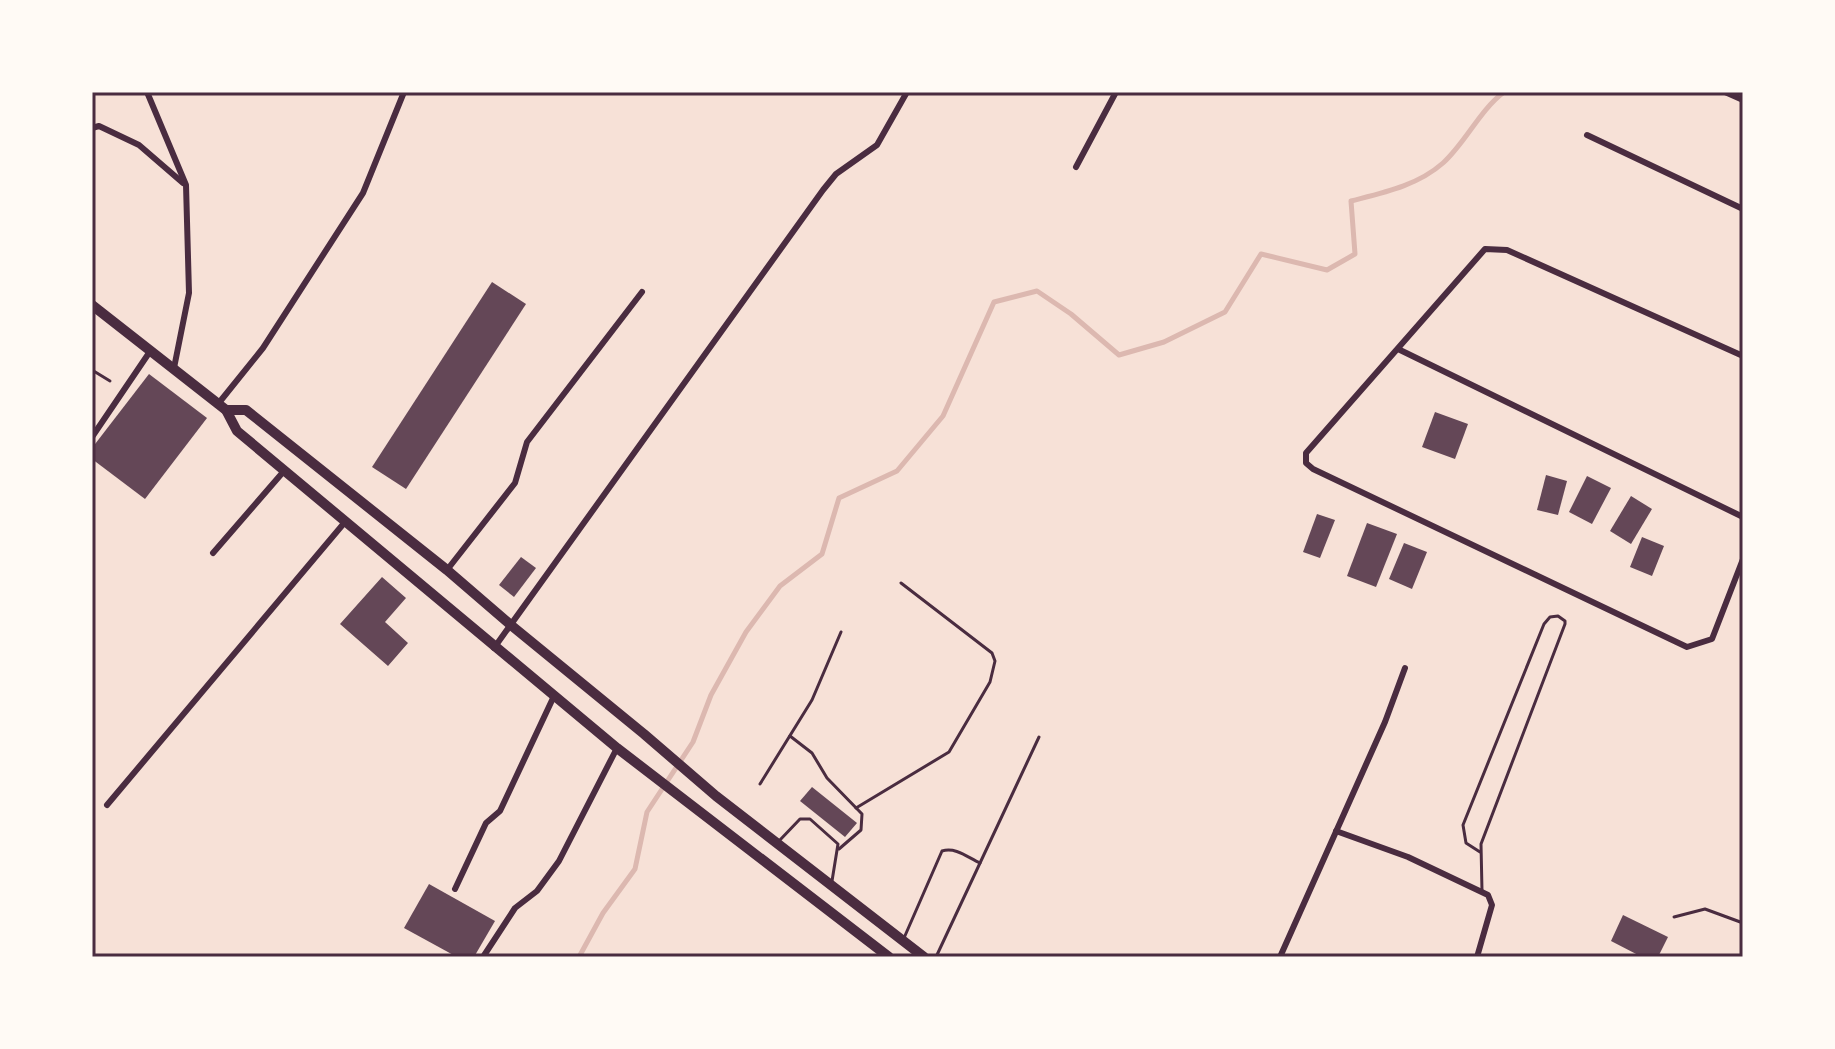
<svg xmlns="http://www.w3.org/2000/svg" width="1835" height="1049" font-family="'Fira Sans',sans-serif">
	<style>
		.lines { fill: none; stroke-linecap: round; stroke-linejoin: round }
		.stream { stroke: #dcb8b0; stroke-width: 5 }
		.building { fill: #644757 }
		.service { stroke: #4a2c40; stroke-width: 3 }
		.minor { stroke: #4a2c40; stroke-width: 6 }
		.primary { stroke: #4a2c40; stroke-width: 10 }
		.neatline { fill: none; stroke: #4a2c40; stroke-width: 3 }
	</style>
	<rect width="100%" height="100%" fill="#f7e1d7"/>
	<g class="lines">
		<path class="stream" d="M579,957L603,913L635,869L647,812L693,742L711,695L746,632L780,586L822,554L839,498L897,471L943,416L994,302L1037,291L1071,314L1119,355L1164,342L1225,312L1261,254L1327,270L1355,254L1351,201C1382,193 1417,186 1443,163C1466,142 1479,111 1504,92"/>
	</g>
	<g class="building">
		<path d="M492,282L526,304L406,489L372,467Z"/>
		<path d="M149,374L207,418L145,499L92,459V448Z"/>
		<path d="M1435,412L1468,424L1455,459L1422,447Z"/>
		<path d="M1546,475L1567,481L1558,515L1537,510Z"/>
		<path d="M1587,476L1611,488L1592,524L1569,512Z"/>
		<path d="M1631,496L1652,509L1631,544L1610,531Z"/>
		<path d="M1317,514L1335,520L1320,558L1303,552Z"/>
		<path d="M1367,523L1397,534L1376,587L1347,576Z"/>
		<path d="M1642,537L1664,546L1652,576L1630,567Z"/>
		<path d="M1404,543L1427,552L1412,589L1389,579Z"/>
		<path d="M521,557L536,568L514,597L499,585Z"/>
		<path d="M382,577L406,598L385,622L408,643L388,666L340,624Z"/>
		<path d="M812,787L857,823L845,837L800,801Z"/>
		<path d="M429,884L495,921L474,957H457L404,928Z"/>
		<path d="M1623,915L1668,937L1658,957H1642L1611,941Z"/>
	</g>
	<g class="lines">
		<g class="service">
			<path d="M92,370L110,381"/>
			<path d="M790,736L812,753L827,778L862,814L861,830L839,849"/>
			<path d="M760,784L812,700L841,632"/>
			<path d="M856,808L949,752L990,682L995,661L992,653L901,583"/>
			<path d="M779,841L800,819H810L838,844L832,881"/>
			<path d="M1480,852L1466,843L1463,825L1544,624L1550,617L1558,616L1565,621V624L1481,844L1482,891"/>
			<path d="M1674,917L1705,909L1743,923"/>
			<path d="M904,938L942,851C956,847 967,857 980,863"/>
			<path d="M936,957L1039,737"/>
		</g>
		<g class="minor">
			<path d="M147,92L186,185L189,293L174,368"/>
			<path d="M1725,92L1743,100"/>
			<path d="M92,128L99,126L139,145L183,183"/>
			<path d="M1587,135L1743,209"/>
			<path d="M1076,167L1116,92"/>
			<path d="M1398,349L1743,517"/>
			<path d="M1743,356L1507,250L1485,249L1306,453V463L1313,469L1687,647L1712,639L1743,559"/>
			<path d="M218,404L263,348L363,193L404,92"/>
			<path d="M92,437L151,350"/>
			<path d="M213,553L284,471"/>
			<path d="M447,570L515,483L527,442L642,292"/>
			<path d="M494,648L823,190L836,174L877,145L907,92"/>
			<path d="M107,805L345,522"/>
			<path d="M1336,831L1408,857L1488,895L1492,905L1477,957"/>
			<path d="M455,889L486,823L500,811L554,696"/>
			<path d="M483,957L515,908L537,891L559,861L617,748"/>
			<path d="M1280,957L1385,722L1405,668"/>
		</g>
		<g class="primary">
			<path d="M92,305L226,410L237,431L617,748L889,957"/>
			<path d="M226,410H246L447,570L512,626L644,734L716,796L924,957"/>
		</g>
	</g>
	<rect width="1835" height="1049" fill="none" stroke="#fffaf5" stroke-width="188"/>
	<rect x="94" y="94" width="1647" height="861" class="neatline"/>
</svg>
